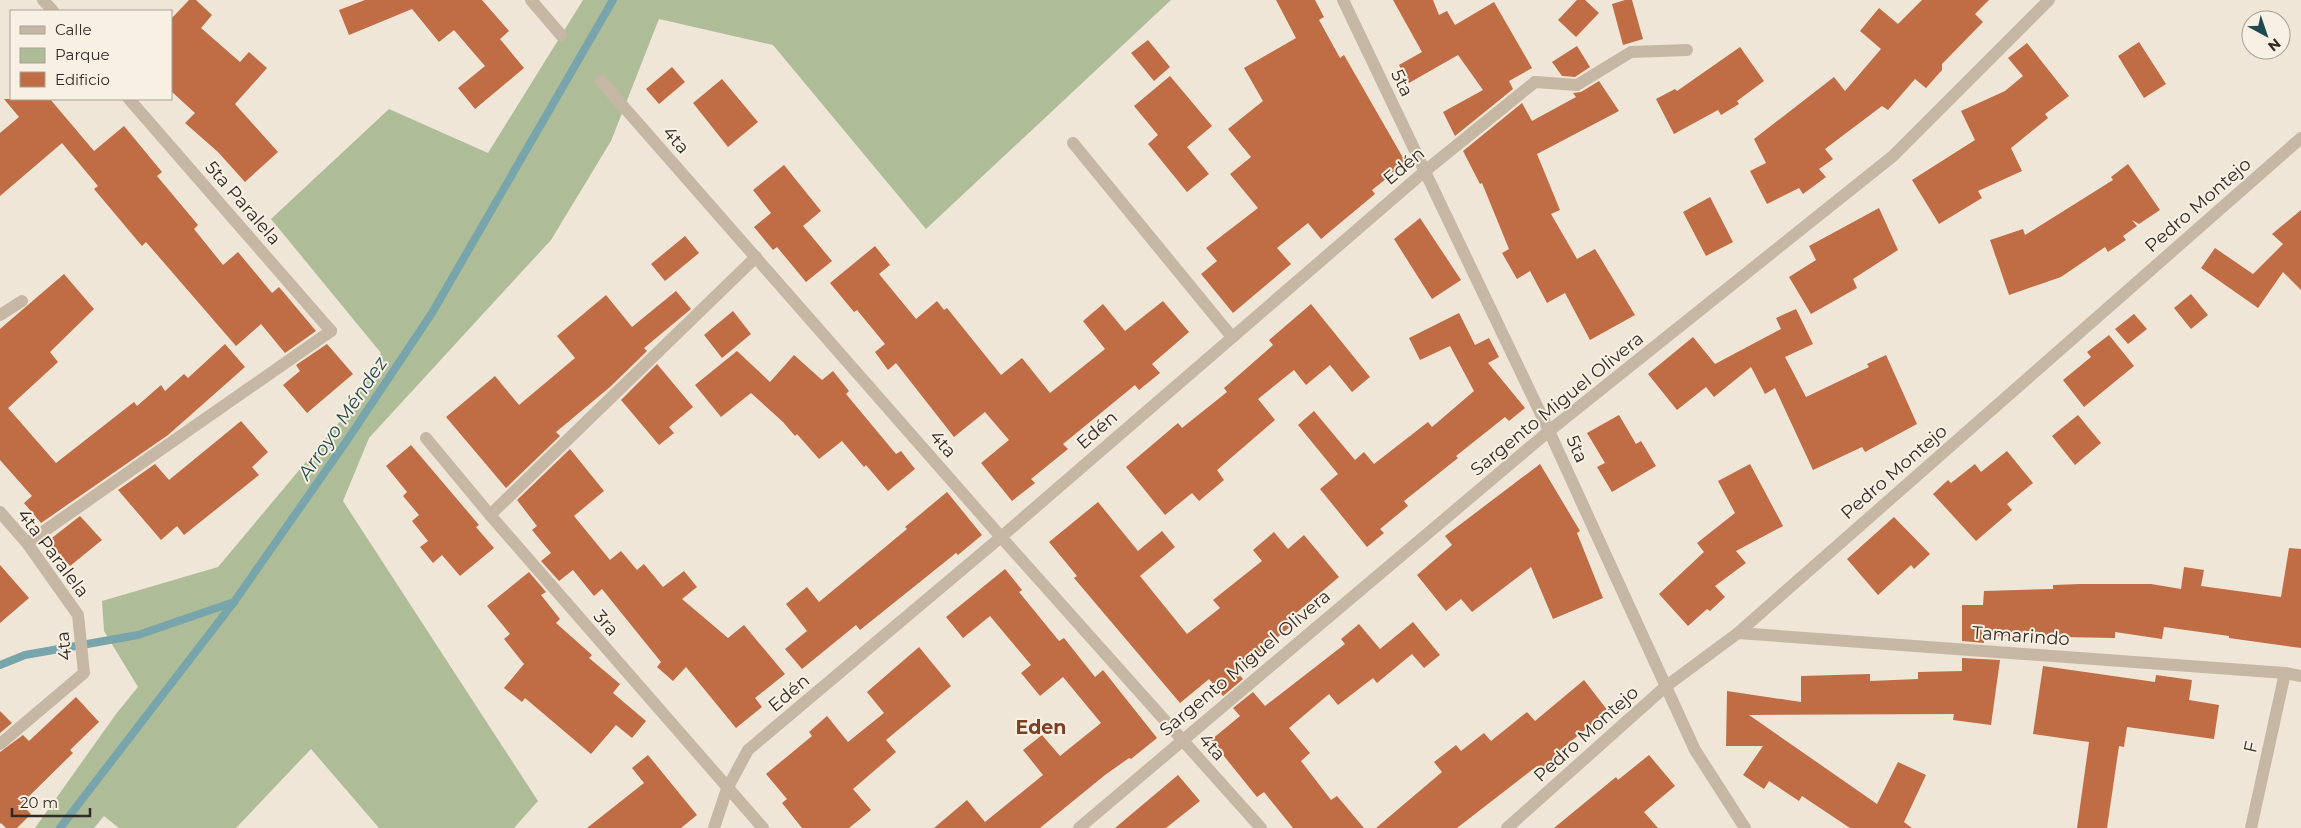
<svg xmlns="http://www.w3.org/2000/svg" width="2301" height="828" font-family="Montserrat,sans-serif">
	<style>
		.green { fill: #aebd98 }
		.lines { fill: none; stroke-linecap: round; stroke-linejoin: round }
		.stream { stroke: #78a5ab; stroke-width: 8 }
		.building { fill: #c06c44 }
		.service { stroke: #c6b7a4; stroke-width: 12 }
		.minor { stroke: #c6b7a4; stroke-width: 12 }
		.labels { text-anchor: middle; stroke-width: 4; stroke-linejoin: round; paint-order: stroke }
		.street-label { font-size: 18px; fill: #322a25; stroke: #f8f0e3 }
		.water-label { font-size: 19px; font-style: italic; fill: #1d4a51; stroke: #f8f0e3 }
		.neighbourhood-label { font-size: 19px; font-weight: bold; fill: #7d3f22; stroke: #f8f0e3 }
	</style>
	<rect width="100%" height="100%" fill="#efe6d7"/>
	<path class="green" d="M583,0H1171L926,229L773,45L659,19L611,141L551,240L369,438L343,501L538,801L514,828H379L311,749L236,828H119L104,816L94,828H35L116,714L138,687L104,631L102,601L218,567L342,419L381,353L271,219L389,109L488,153Z"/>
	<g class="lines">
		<g class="stream">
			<path d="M0,665L25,655L138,635L234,602"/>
			<path d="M60,828L234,602L350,436L432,313L613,0"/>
		</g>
	</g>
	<g class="building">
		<path d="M189,0H196L212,15L201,28L240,62L249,52L267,68L235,104L278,152L245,182L218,152L185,123L195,113L171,91V19Z"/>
		<path d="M365,0H482L509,31L500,39L524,68L475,109L458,88L485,66L454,30L439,42L412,9L349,35L339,10Z"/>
		<path d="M1276,0H1315L1324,17L1319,20L1340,58L1344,55L1406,163L1372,190L1375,194L1321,239L1308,223L1277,248L1291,264L1233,313L1201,274L1217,261L1206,248L1258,208L1230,174L1251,157L1228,129L1263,101L1244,68L1296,38Z"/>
		<path d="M1393,0H1433L1439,15L1447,11L1455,25L1494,2L1532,68L1509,81L1513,89L1455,136L1443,112L1483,90L1458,55L1409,83L1399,65L1422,52Z"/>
		<path d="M1577,0H1585L1599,13L1576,37L1558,20Z"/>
		<path d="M1625,0H1632L1643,39L1623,45L1612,4Z"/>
		<path d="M1922,0H1989L1975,14L1983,22L1942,64V70L1926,88L1915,79L1888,110L1882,106L1825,149L1833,159L1819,169L1826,177L1803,194L1799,188L1767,204L1750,171L1766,163L1754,139L1834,77L1845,91L1881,49L1860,31L1879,8L1898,24Z"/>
		<path d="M1148,40L1170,67L1154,81L1131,53Z"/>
		<path d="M2139,42L2166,84L2144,98L2118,56Z"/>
		<path d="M2027,43L2069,96L2045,114L2048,118L2011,148L2022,171L1978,191L1982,198L1939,224L1912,180L1975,140L1961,111L2005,91L2023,76L2008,58Z"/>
		<path d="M1577,46L1590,67L1575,77L1562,76L1552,62Z"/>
		<path d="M1740,47L1764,81L1737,101L1739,104L1721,115L1718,110L1674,134L1656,99L1675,89L1677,91Z"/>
		<path d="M672,67L685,82L659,104L646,89Z"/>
		<path d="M1170,76L1212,126L1187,147L1209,174L1187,192L1148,144L1158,135L1134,106Z"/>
		<path d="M722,79L758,122L728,147L693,103Z"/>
		<path d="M1599,81L1619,111L1537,154L1560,210L1551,214L1577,259L1595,249L1635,315L1590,340L1565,293L1547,303L1530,271L1517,279L1502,253L1509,249L1482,183L1480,184L1463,151L1522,103L1532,121L1576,97L1573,93L1581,92Z"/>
		<path d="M4,99H50L94,151L124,126L162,172L157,176L198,225L194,229L223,265L238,252L272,293L279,287L316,331L285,353L261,324L236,346L146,242L142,246L94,189L98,186L62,143L0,196V133L19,117Z"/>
		<path d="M2128,164L2160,210L2139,224L2132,220L2137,226L2123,236L2126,240L2108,252L2105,247L2061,277L2009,295L1990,240L2023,229L2025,235L2113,180L2111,177Z"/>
		<path d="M784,165L821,211L803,226L832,261L806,282L777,247L773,250L754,227L771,213L753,190Z"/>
		<path d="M1710,197L1733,242L1706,256L1683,212Z"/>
		<path d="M1879,208L1898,250L1853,279L1857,288L1811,314L1789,277L1816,260L1809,246Z"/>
		<path d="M2301,210V290L2283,272L2258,308L2201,268L2215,248L2253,274L2283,244L2272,234Z"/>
		<path d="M1420,218L1461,280L1432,299L1394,239Z"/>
		<path d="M685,236L699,253L665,281L651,264Z"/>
		<path d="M875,246L890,265L879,274L916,319L937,301L944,310L947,308L1001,375L1022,358L1050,393L1105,349L1083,321L1103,304L1125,331L1163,301L1189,332L1152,364L1160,373L1139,390L1135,385L1063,444L1068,449L1031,479L1035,483L1012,501L981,463L1009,440L985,412L954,437L896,363L888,370L875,352L885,344L857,310L854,312L830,283Z"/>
		<path d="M64,274L94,309L50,352L58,362L8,408L56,463L134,402L137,406L161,385L165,391L184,374L188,378L225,344L245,367L168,435L41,523L24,503L32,496L0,460V329Z"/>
		<path d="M676,291L691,309L644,348L647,351L610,387L556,432L560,436L506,488L446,417L495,376L519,405L575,358L557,336L606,295L632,327Z"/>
		<path d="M2191,294L2208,315L2191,329L2174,308Z"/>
		<path d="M1311,304L1370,377L1352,392L1330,365L1306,385L1294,370L1258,399L1275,420L1217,470L1224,480L1199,501L1192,493L1165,515L1126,467L1178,423L1182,428L1227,392L1224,388L1273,345L1269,340Z"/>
		<path d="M1796,309L1813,344L1785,357L1806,397L1869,367L1867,364L1886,355L1917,424L1865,452L1862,447L1813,470L1775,388L1765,394L1751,367L1714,397L1706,387L1677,410L1648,374L1693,337L1715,364L1781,329L1776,318Z"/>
		<path d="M733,311L751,334L722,358L704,335Z"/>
		<path d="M1459,313L1475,345L1489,338L1499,357L1488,363L1525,408L1509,421L1505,417L1456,456L1458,458L1404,501L1408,506L1380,529L1384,533L1367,547L1320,489L1338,474L1298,425L1314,411L1355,460L1364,452L1374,464L1428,422L1432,427L1474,391L1450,346L1420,360L1409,338Z"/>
		<path d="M2134,314L2147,329L2128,344L2115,329Z"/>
		<path d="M2109,335L2134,366L2084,407L2063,380L2091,357L2087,352Z"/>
		<path d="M327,344L353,374L307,413L283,385L300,371L296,365Z"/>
		<path d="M737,351L770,382L794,355L822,380L833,371L849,391L846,394L896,454L901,451L915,469L888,491L866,465L864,467L842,441L819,459L797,434L795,436L783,422L751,393L721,417L695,385Z"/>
		<path d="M657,364L693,407L669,427L674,433L659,445L621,400Z"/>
		<path d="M1619,415L1636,444L1641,441L1656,466L1612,492L1597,467L1605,463L1587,433Z"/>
		<path d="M2078,415L2101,443L2075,465L2052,436Z"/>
		<path d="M241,421L268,452L252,467L259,475L184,535L177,526L161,540L118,490L155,464L169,480Z"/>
		<path d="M411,445L479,525L476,527L494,548L460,576L442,555L433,563L420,547L428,541L412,521L419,515L403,496L407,492L386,466Z"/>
		<path d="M570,449L604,491L574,516L610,560L621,551L637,570L644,564L663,587L684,571L697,587L682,599L728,638L744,625L785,674L755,698L762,707L736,728L686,667L673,681L657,667L661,662L602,589L594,596L573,570L559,581L541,561L551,553L532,530L537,526L517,500Z"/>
		<path d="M2007,451L2033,483L2007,504L2012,510L1976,541L1933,494L1948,480L1951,483L1975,464L1981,472Z"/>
		<path d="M1540,464L1580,531L1577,533L1603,598L1553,619L1531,567L1472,612L1461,599L1446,611L1417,575L1452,545L1445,536Z"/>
		<path d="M1750,464L1783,526L1736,551L1746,563L1715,586L1725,597L1710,611L1707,609L1688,626L1659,594L1704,552L1697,543L1735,513L1718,481Z"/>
		<path d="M947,492L982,535L958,555L956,553L860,630L856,625L802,669L785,649L807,631L786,604L807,587L819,602L907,529L905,527Z"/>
		<path d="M1098,502L1138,551L1162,531L1175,547L1140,576L1187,634L1220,608L1213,600L1262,561L1253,550L1274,532L1288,549L1304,535L1339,577L1295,614L1299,619L1237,672L1243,679L1223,696L1209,679L1180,703L1074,578L1077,576L1049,542Z"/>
		<path d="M80,516L102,540L70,566L48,541Z"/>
		<path d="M1894,517L1930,554L1914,569L1911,565L1878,595L1847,559Z"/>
		<path d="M2289,548L2301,549V648L2229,638V636L2164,627L2162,639L2115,632V638L2003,636L1984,637V643L1962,641V605H1983L1984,591L2053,589V585L2080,584H2151L2181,589L2184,567L2204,570L2201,586L2281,597Z"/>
		<path d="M0,565L29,598L0,623Z"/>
		<path d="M1005,569L1022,590L1019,592L1059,641L1064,638L1095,677L1103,670L1157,738L1131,759L1129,758L1105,775L1040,828H934L967,800L985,822L1043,775L1023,750L1042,735L1060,756L1101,723L1063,677L1040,696L1021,673L1031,665L990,616L963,638L946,617Z"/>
		<path d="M529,572L546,592L541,595L560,619L556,623L592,655L589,658L620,684L613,693L646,721L632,738L616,725L591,754L525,698L522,702L504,688L524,664L504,639L510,634L487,606Z"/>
		<path d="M1413,622L1440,655L1424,668L1412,654L1377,683L1373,678L1338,705L1329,694L1289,728L1310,753L1301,761L1331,800L1337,796L1364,828H1293L1264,792L1257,797L1211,740L1240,716L1233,708L1253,692L1265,706L1345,644L1341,639L1359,624L1380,649Z"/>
		<path d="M919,647L951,686L886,740L896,752L853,789L871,810L849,828H802L782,803L787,799L766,774L812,736L809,732L827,716L848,742L884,713L867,692Z"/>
		<path d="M1962,658L2000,660L1991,725L1953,720L1954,714L1749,715L1877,804L1898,762L1926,775L1904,822L1912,828H1850L1802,796L1799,801L1769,781L1764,789L1743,775L1763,746H1726L1727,691L1801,702V676L1870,674V681L1918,679V672L1962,671Z"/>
		<path d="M2043,666L2155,682L2156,675L2192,680L2189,700L2219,705L2214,739L2127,727L2124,747L2119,746L2107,828H2077L2089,742L2033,734Z"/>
		<path d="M1584,680L1608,711L1559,751L1563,755L1542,772L1537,766L1457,828H1376L1442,772L1434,762L1456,745L1461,751L1484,733L1491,741L1527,712L1535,721Z"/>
		<path d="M76,697L99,722L70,750L73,753L21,804L31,814L17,828H6L1,823L0,824V752L23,735L29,741Z"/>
		<path d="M0,711L12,723L0,733Z"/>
		<path d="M648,755L697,815L681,828H587L644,783L632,768Z"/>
		<path d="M1649,755L1675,786L1644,812L1658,828H1554L1616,777L1618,780Z"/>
		<path d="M1178,775L1200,801L1166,828H1115Z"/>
	</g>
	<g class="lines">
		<g class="service">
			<path d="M1535,82L1577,85L1631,52L1687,50"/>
			<path d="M1073,143L1232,337"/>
			<path d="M0,315L22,301"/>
			<path d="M27,543L331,331"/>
		</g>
		<g class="minor">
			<path d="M43,0L53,11"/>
			<path d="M531,0L561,35"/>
			<path d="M1343,0L1549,431L1695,750L1745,828"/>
			<path d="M601,81L1001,537L1261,828"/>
			<path d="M129,99L331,331"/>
			<path d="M426,438L490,515L763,828"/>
			<path d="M0,512L27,543L78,615L84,673L0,744"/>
			<path d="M490,515L756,257"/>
			<path d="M1738,633L2285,673L2301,676"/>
			<path d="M714,828L727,789L748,750L1001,537L1425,171L1535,82"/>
			<path d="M1079,828L1549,431L1893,156L2049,0"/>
			<path d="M1507,828L1665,687L1738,633L2301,138"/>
			<path d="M2251,828L2285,673"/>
		</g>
	</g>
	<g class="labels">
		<g class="street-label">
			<text transform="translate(1402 83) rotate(64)" y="6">5ta</text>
			<text transform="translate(676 140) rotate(49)" y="6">4ta</text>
			<text transform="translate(1404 166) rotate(-40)" y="6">Edén</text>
			<text transform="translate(243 203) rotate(49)" y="6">5ta Paralela</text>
			<text transform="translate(2198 205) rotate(-41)" y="6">Pedro Montejo</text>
			<text transform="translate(1557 404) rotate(-39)" y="6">Sargento Miguel Olivera</text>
			<text transform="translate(1097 430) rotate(-41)" y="6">Edén</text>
			<text transform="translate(943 444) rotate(49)" y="6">4ta</text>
			<text transform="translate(1577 449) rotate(66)" y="6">5ta</text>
			<text transform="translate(1894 472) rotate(-41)" y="6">Pedro Montejo</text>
			<text transform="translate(53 553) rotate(53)" y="6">4ta Paralela</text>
			<text transform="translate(606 623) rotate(49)" y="6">3ra</text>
			<text transform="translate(2021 636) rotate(4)" y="6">Tamarindo</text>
			<text transform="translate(64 646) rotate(-96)" y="6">4ta</text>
			<text transform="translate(1245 663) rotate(-40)" y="6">Sargento Miguel Olivera</text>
			<text transform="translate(789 693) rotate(-40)" y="6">Edén</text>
			<text transform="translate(1586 734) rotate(-42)" y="6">Pedro Montejo</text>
			<text transform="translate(1212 747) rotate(48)" y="6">4ta</text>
			<text transform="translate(2251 747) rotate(-78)" y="6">F</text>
		</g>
		<g class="water-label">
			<text transform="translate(342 418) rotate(-56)" y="7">Arroyo Méndez</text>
		</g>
		<g class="neighbourhood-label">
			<text x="1041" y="734">Eden</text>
		</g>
	</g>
	<rect x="10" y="10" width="162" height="90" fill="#f8f0e3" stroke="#a9a197"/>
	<rect x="20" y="26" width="25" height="8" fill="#c6b7a4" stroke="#a9a197"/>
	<text x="55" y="35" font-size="15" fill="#322a25">Calle</text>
	<rect x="20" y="48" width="25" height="15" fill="#aebd98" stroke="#a9a197"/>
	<text x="55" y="60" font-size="15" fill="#322a25">Parque</text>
	<rect x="20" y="72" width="25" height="15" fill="#c06c44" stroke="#a9a197"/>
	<text x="55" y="85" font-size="15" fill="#322a25">Edificio</text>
	<g transform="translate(2266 35) rotate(140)"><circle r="24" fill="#f8f0e3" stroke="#a9a197"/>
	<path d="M0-4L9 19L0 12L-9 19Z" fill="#1d4a51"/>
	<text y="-8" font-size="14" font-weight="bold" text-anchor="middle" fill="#322a25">N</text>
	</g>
	<path d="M12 808v8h78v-8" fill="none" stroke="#322a25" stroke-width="2.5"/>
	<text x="20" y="808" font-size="15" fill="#322a25" stroke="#f8f0e3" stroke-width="4" paint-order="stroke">20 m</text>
</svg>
